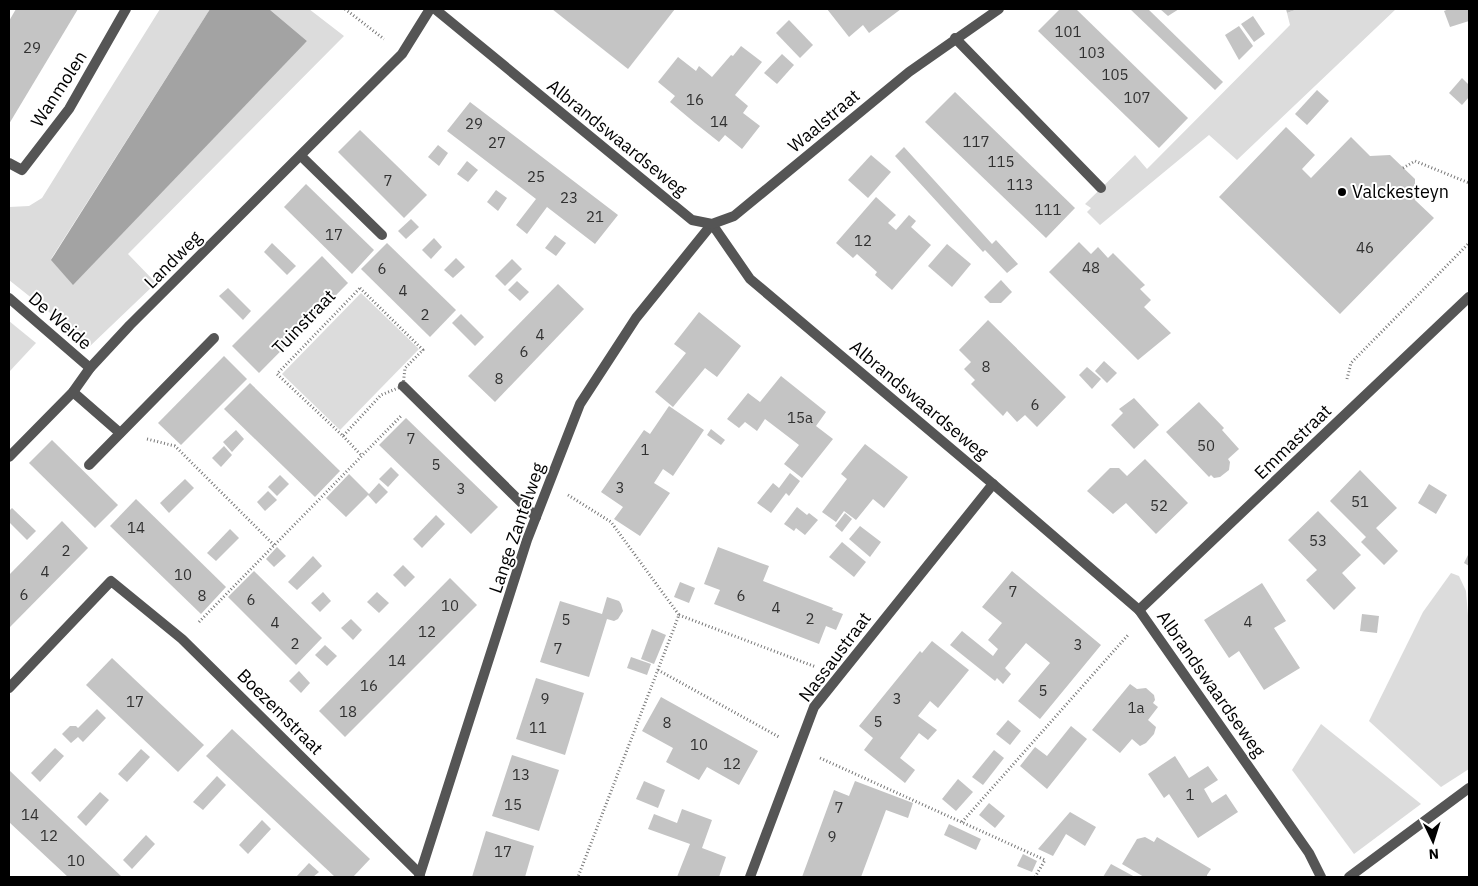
<svg xmlns="http://www.w3.org/2000/svg" width="1478" height="886" font-family="'IBM Plex Sans',sans-serif">
	<style>
		.green { fill: #dcdcdc }
		.water { fill: #a3a3a3 }
		.building { fill: #c4c4c4 }
		.lines { fill: none; stroke-linecap: round; stroke-linejoin: round }
		.path { stroke: #777; stroke-width: 3; stroke-dasharray: 1 2.5; stroke-linecap: butt }
		.service { stroke: #555; stroke-width: 10 }
		.minor { stroke: #555; stroke-width: 10 }
		.tertiary { stroke: #555; stroke-width: 10 }
		.poi-dot { fill: #000; stroke: #fff; stroke-width: 2 }
		.labels { text-anchor: middle; stroke-width: 4; stroke-linejoin: round; paint-order: stroke }
		.number-label { font-size: 15px; fill: #313131 }
		.street-label { font-size: 18px; fill: #000; stroke: #fff }
		.poi-label { font-size: 18px; fill: #000; stroke: #fff; text-anchor: start }
	</style>
	<rect width="100%" height="100%" fill="#fff"/>
	<g class="green">
		<path d="M160,9H210L51,259L307,41L269,9H309L344,36L128,254L156,283L88,348L48,311L9,280V207L29,206L42,198Z"/>
		<path d="M1298,9H1396L1237,160L1209,135L1100,225L1087,212L1091,208L1085,204L1135,155L1147,169L1290,25L1287,13Z"/>
		<path d="M361,293L419,349L340,430L282,374Z"/>
		<path d="M9,321L36,343L9,372Z"/>
		<path d="M1451,573L1459,576L1466,591L1469,628V769L1441,787L1369,721L1423,612Z"/>
		<path d="M1321,724L1421,804L1354,854L1292,770Z"/>
	</g>
	<path class="water" d="M210,9H269L307,41L73,285L51,260Z"/>
	<g class="building">
		<path d="M16,9H78L9,124V21Z"/>
		<path d="M552,9H675L628,69Z"/>
		<path d="M827,9H901L869,33L863,25L849,37Z"/>
		<path d="M1060,9H1076L1188,118L1159,148L1038,31Z"/>
		<path d="M1130,9H1148L1223,82L1215,90Z"/>
		<path d="M1160,9H1179L1168,16Z"/>
		<path d="M1286,9H1298L1287,13Z"/>
		<path d="M1449,9H1469V21L1450,27L1444,11Z"/>
		<path d="M1253,16L1265,34L1254,42L1241,24Z"/>
		<path d="M789,20L813,45L800,58L776,33Z"/>
		<path d="M1239,26L1253,46L1239,60L1225,35Z"/>
		<path d="M741,46L762,62L735,95L748,106L743,113L760,126L742,149L725,135L719,142L695,123L670,102L675,96L658,82L678,57L696,71L699,66L712,77L731,55L733,56Z"/>
		<path d="M782,54L794,65L777,84L764,73Z"/>
		<path d="M1462,78L1469,85V97L1462,105L1449,93Z"/>
		<path d="M1317,90L1329,101L1307,125L1295,114Z"/>
		<path d="M955,92L1075,208L1046,238L925,122Z"/>
		<path d="M470,102L618,215L595,244L547,207L527,234L516,225L536,199L447,131Z"/>
		<path d="M1286,127L1315,155L1302,169L1311,178L1351,137L1370,156L1390,155L1415,179V200L1434,218L1340,314L1219,197Z"/>
		<path d="M360,130L427,195L404,218L338,152Z"/>
		<path d="M438,145L448,153L439,166L428,157Z"/>
		<path d="M904,147L992,244L996,240L1018,264L1007,273L985,250L983,252L895,156Z"/>
		<path d="M871,155L891,172L868,198L848,180Z"/>
		<path d="M467,161L478,170L468,182L457,174Z"/>
		<path d="M306,184L374,250L352,274L284,207Z"/>
		<path d="M496,190L507,198L498,211L487,202Z"/>
		<path d="M876,197L896,215L888,223L896,230L909,215L916,221L911,227L931,245L892,290L875,275L877,272L857,254L853,258L836,243Z"/>
		<path d="M411,219L419,227L406,239L398,231Z"/>
		<path d="M555,235L566,243L556,256L545,248Z"/>
		<path d="M434,238L442,247L431,259L422,250Z"/>
		<path d="M1079,242L1091,254L1098,247L1108,258L1113,253L1145,285L1140,289L1151,300L1144,307L1171,333L1138,360L1049,272Z"/>
		<path d="M272,243L296,266L287,275L264,252Z"/>
		<path d="M387,243L456,310L430,337L361,269Z"/>
		<path d="M947,244L971,264L952,287L928,266Z"/>
		<path d="M322,256L348,283L259,373L232,346Z"/>
		<path d="M456,258L465,267L453,278L444,270Z"/>
		<path d="M512,259L522,269L505,286L495,276Z"/>
		<path d="M1001,280L1012,292L1001,303H990L984,297Z"/>
		<path d="M517,281L529,292L520,301L508,290Z"/>
		<path d="M558,284L584,309L495,402L468,376Z"/>
		<path d="M228,288L251,311L243,320L219,296Z"/>
		<path d="M699,312L741,346L717,377L705,368L673,407L655,392L686,353L674,344Z"/>
		<path d="M461,314L484,337L475,346L452,323Z"/>
		<path d="M988,320L1066,397L1037,427L1025,415L1017,422L1007,411L1003,416L971,384L975,380L964,369L971,362L959,350Z"/>
		<path d="M224,356L247,379L181,445L158,423Z"/>
		<path d="M1104,361L1117,373L1107,383L1095,371Z"/>
		<path d="M1087,367L1101,379L1092,389L1079,375Z"/>
		<path d="M781,376L826,412L816,426L833,439L802,478L784,464L799,445L765,419L757,431L745,422L739,428L727,419L748,393L760,402Z"/>
		<path d="M250,383L340,471L315,497L224,409Z"/>
		<path d="M1134,398L1159,425L1134,449L1111,425L1123,413L1119,409Z"/>
		<path d="M1199,402L1224,428L1222,430L1239,449L1228,459L1230,462L1229,470L1220,477L1214,478L1211,475L1209,477L1166,432Z"/>
		<path d="M669,406L704,430L673,476L663,469L654,483L670,493L640,536L614,519L623,507L601,492L644,430L650,434Z"/>
		<path d="M406,418L498,507L471,534L379,445Z"/>
		<path d="M711,429L725,440L721,445L707,435Z"/>
		<path d="M236,430L244,439L232,452L223,442Z"/>
		<path d="M52,440L118,505L95,528L29,463Z"/>
		<path d="M865,444L908,477L884,508L873,499L856,520L844,511L836,522L822,512L847,479L841,474Z"/>
		<path d="M224,446L232,455L221,467L212,458Z"/>
		<path d="M1145,459L1188,503L1156,534L1126,503L1113,514L1087,491L1110,468H1119L1127,476Z"/>
		<path d="M391,467L399,475L388,487L379,479Z"/>
		<path d="M1360,470L1397,508L1376,528L1398,551L1384,565L1361,542L1366,537L1330,501Z"/>
		<path d="M790,473L800,481L789,496L786,493L771,513L757,503L773,483L779,488Z"/>
		<path d="M349,474L369,494L379,483L388,492L376,504L368,495L346,517L326,498Z"/>
		<path d="M280,475L289,484L277,496L268,487Z"/>
		<path d="M185,479L194,488L169,513L160,503Z"/>
		<path d="M1429,484L1447,495L1436,514L1418,503Z"/>
		<path d="M268,491L277,500L265,511L257,502Z"/>
		<path d="M136,499L226,587L201,614L110,526Z"/>
		<path d="M797,507L807,515L809,513L818,520L805,535L796,528L794,531L784,524Z"/>
		<path d="M12,508L36,531L27,540L9,522V511Z"/>
		<path d="M1318,511L1361,555L1342,573L1356,588L1334,610L1306,580L1317,570L1288,540Z"/>
		<path d="M845,513L852,519L842,532L835,526Z"/>
		<path d="M436,515L445,524L422,548L413,539Z"/>
		<path d="M62,521L88,548L9,628V575Z"/>
		<path d="M860,526L881,542L870,557L849,539Z"/>
		<path d="M230,529L239,538L216,561L207,553Z"/>
		<path d="M842,542L866,562L854,577L829,557Z"/>
		<path d="M277,547L286,556L274,567L266,559Z"/>
		<path d="M718,547L769,566L763,581L833,608L832,610L843,614L836,630L826,626L819,644L714,604L720,590L704,584Z"/>
		<path d="M1469,553V566L1464,563Z"/>
		<path d="M313,556L322,566L297,590L288,582Z"/>
		<path d="M403,565L415,577L405,587L393,575Z"/>
		<path d="M254,571L322,638L296,665L228,597Z"/>
		<path d="M1012,571L1101,645L1040,719L1018,701L1050,663L1026,643L1005,668L1011,674L1003,684L997,678L995,681L950,645L962,631L993,656L998,649L988,640L1002,623L982,607Z"/>
		<path d="M450,578L477,605L345,737L319,711Z"/>
		<path d="M680,582L695,588L689,603L674,597Z"/>
		<path d="M1262,583L1286,621L1274,628L1300,668L1264,690L1239,651L1229,658L1204,620Z"/>
		<path d="M323,592L331,601L320,612L311,603Z"/>
		<path d="M377,592L389,603L379,613L367,602Z"/>
		<path d="M607,597L619,601L621,604L623,611L618,619L614,621L607,619L589,677L540,662L560,601L602,614Z"/>
		<path d="M1362,614L1379,616L1377,633L1360,631Z"/>
		<path d="M351,619L362,630L353,640L341,628Z"/>
		<path d="M652,629L666,635L654,664L641,659Z"/>
		<path d="M932,641L969,670L938,708L930,701L918,716L937,730L928,740L919,733L900,758L915,770L905,783L864,750L873,738L859,726L920,651L922,653Z"/>
		<path d="M325,645L337,656L327,666L315,655Z"/>
		<path d="M631,657L651,664L647,675L627,668Z"/>
		<path d="M112,658L204,745L178,772L86,685Z"/>
		<path d="M299,671L310,683L301,693L289,681Z"/>
		<path d="M536,678L584,693L565,755L516,739Z"/>
		<path d="M1130,684L1137,689L1146,688L1154,695L1155,700L1153,703L1158,707L1148,720L1156,727L1154,734L1146,743L1140,746L1132,739L1120,753L1092,730Z"/>
		<path d="M661,697L758,751L739,785L707,767L699,780L666,762L673,748L642,731Z"/>
		<path d="M97,709L106,718L83,742L78,737L71,743L62,734L70,726H76L78,728Z"/>
		<path d="M1008,720L1021,731L1010,745L996,734Z"/>
		<path d="M1071,726L1087,739L1047,789L1020,766L1035,747L1047,756Z"/>
		<path d="M232,729L370,859L353,877H335L206,756Z"/>
		<path d="M55,748L64,756L40,782L31,773Z"/>
		<path d="M141,749L150,757L127,782L118,774Z"/>
		<path d="M994,750L1004,758L983,785L972,777Z"/>
		<path d="M512,755L559,770L539,831L492,816Z"/>
		<path d="M1175,756L1189,778L1208,766L1218,780L1204,789L1212,803L1226,794L1238,812L1198,838L1169,794L1164,798L1148,774Z"/>
		<path d="M9,770L30,790L122,877H68L9,822Z"/>
		<path d="M217,776L226,785L203,810L193,802Z"/>
		<path d="M958,779L973,792L956,811L942,799Z"/>
		<path d="M644,781L665,790L658,808L636,799Z"/>
		<path d="M855,781L913,803L908,818L886,810L861,877H802L834,790L849,796Z"/>
		<path d="M100,792L109,800L86,826L77,817Z"/>
		<path d="M989,803L1005,816L995,828L979,815Z"/>
		<path d="M682,809L712,820L702,848L726,857L719,877H677L690,844L648,829L654,814L677,823Z"/>
		<path d="M1070,812L1096,827L1085,846L1066,834L1053,856L1038,849Z"/>
		<path d="M262,820L271,829L248,854L239,845Z"/>
		<path d="M949,824L981,839L976,850L944,835Z"/>
		<path d="M486,831L534,846L525,877H472Z"/>
		<path d="M146,835L155,844L132,869L123,860Z"/>
		<path d="M1145,837L1154,842L1157,837L1211,869L1207,875V877H1144L1122,864L1137,839Z"/>
		<path d="M1023,854L1037,861L1032,872L1017,866Z"/>
		<path d="M309,863L319,872L313,877H296Z"/>
		<path d="M1111,864L1135,877H1103Z"/>
	</g>
	<g class="lines">
		<g class="path">
			<path d="M345,9L384,39"/>
			<path d="M1403,168L1415,161L1469,183"/>
			<path d="M360,288L423,350L405,368L403,386L381,395L343,436L277,374Z"/>
			<path d="M1347,379L1351,363L1469,243"/>
			<path d="M343,436L362,456"/>
			<path d="M147,439L175,446L274,545"/>
			<path d="M568,495L611,522L679,615L578,877"/>
			<path d="M679,615L816,667"/>
			<path d="M199,622L401,416"/>
			<path d="M658,670L779,737"/>
			<path d="M820,758L1045,860L1035,877"/>
			<path d="M962,822L1128,635"/>
		</g>
		<g class="service">
			<path d="M301,156L382,235"/>
			<path d="M73,392L120,433"/>
			<path d="M89,465L214,338"/>
		</g>
		<g class="minor">
			<path d="M955,38L1101,188"/>
			<path d="M9,163L22,170L69,109L126,9"/>
			<path d="M9,298L90,368"/>
			<path d="M403,386L536,517"/>
			<path d="M9,457L73,392L90,368L130,325L402,54L430,9"/>
			<path d="M1139,610L1469,297"/>
			<path d="M9,688L111,581L182,639L420,874"/>
			<path d="M419,877L527,540L580,404L636,318L712,224L750,279L993,484L1139,610L1309,853L1321,877"/>
			<path d="M750,877L814,707L993,484"/>
			<path d="M1349,877L1469,788"/>
		</g>
		<path class="tertiary" d="M435,9L692,220L712,224L734,216L909,72L999,9"/>
	</g>
	<circle class="poi-dot" cx="1342" cy="192" r="5"/>
	<g class="labels">
		<g class="number-label">
			<text x="1068" y="37">101</text>
			<text x="32" y="53">29</text>
			<text x="1092" y="58">103</text>
			<text x="1115" y="80">105</text>
			<text x="1137" y="103">107</text>
			<text x="695" y="105">16</text>
			<text x="719" y="127">14</text>
			<text x="474" y="129">29</text>
			<text x="976" y="147">117</text>
			<text x="497" y="148">27</text>
			<text x="1001" y="167">115</text>
			<text x="536" y="182">25</text>
			<text x="388" y="186">7</text>
			<text x="1020" y="190">113</text>
			<text x="569" y="203">23</text>
			<text x="1048" y="215">111</text>
			<text x="595" y="222">21</text>
			<text x="334" y="240">17</text>
			<text x="863" y="246">12</text>
			<text x="1365" y="253">46</text>
			<text x="1091" y="273">48</text>
			<text x="382" y="274">6</text>
			<text x="403" y="296">4</text>
			<text x="425" y="320">2</text>
			<text x="540" y="340">4</text>
			<text x="524" y="357">6</text>
			<text x="986" y="372">8</text>
			<text x="499" y="384">8</text>
			<text x="1035" y="410">6</text>
			<text x="800" y="423">15a</text>
			<text x="411" y="444">7</text>
			<text x="1206" y="451">50</text>
			<text x="645" y="455">1</text>
			<text x="436" y="470">5</text>
			<text x="620" y="493">3</text>
			<text x="461" y="494">3</text>
			<text x="1360" y="507">51</text>
			<text x="1159" y="511">52</text>
			<text x="136" y="533">14</text>
			<text x="1318" y="546">53</text>
			<text x="66" y="556">2</text>
			<text x="45" y="577">4</text>
			<text x="183" y="580">10</text>
			<text x="1013" y="597">7</text>
			<text x="24" y="600">6</text>
			<text x="202" y="601">8</text>
			<text x="741" y="601">6</text>
			<text x="251" y="605">6</text>
			<text x="450" y="611">10</text>
			<text x="776" y="613">4</text>
			<text x="810" y="624">2</text>
			<text x="566" y="625">5</text>
			<text x="1248" y="627">4</text>
			<text x="275" y="628">4</text>
			<text x="427" y="637">12</text>
			<text x="295" y="649">2</text>
			<text x="1078" y="650">3</text>
			<text x="558" y="654">7</text>
			<text x="397" y="666">14</text>
			<text x="369" y="691">16</text>
			<text x="1043" y="696">5</text>
			<text x="545" y="704">9</text>
			<text x="897" y="704">3</text>
			<text x="135" y="707">17</text>
			<text x="1136" y="713">1a</text>
			<text x="348" y="717">18</text>
			<text x="878" y="727">5</text>
			<text x="667" y="728">8</text>
			<text x="538" y="733">11</text>
			<text x="699" y="750">10</text>
			<text x="732" y="769">12</text>
			<text x="521" y="780">13</text>
			<text x="1190" y="800">1</text>
			<text x="513" y="810">15</text>
			<text x="839" y="813">7</text>
			<text x="30" y="820">14</text>
			<text x="49" y="841">12</text>
			<text x="832" y="842">9</text>
			<text x="503" y="857">17</text>
			<text x="76" y="866">10</text>
		</g>
		<g class="street-label">
			<text transform="translate(59 89) rotate(-57)" y="6">Wanmolen</text>
			<text transform="translate(824 121) rotate(-40)" y="6">Waalstraat</text>
			<text transform="translate(617 138) rotate(39)" y="6">Albrandswaardseweg</text>
			<text transform="translate(173 260) rotate(-45)" y="6">Landweg</text>
			<text transform="translate(60 321) rotate(41)" y="6">De Weide</text>
			<text transform="translate(304 322) rotate(-46)" y="6">Tuinstraat</text>
			<text transform="translate(919 400) rotate(40)" y="6">Albrandswaardseweg</text>
			<text transform="translate(1293 442) rotate(-44)" y="6">Emmastraat</text>
			<text transform="translate(517 528) rotate(-71)" y="6">Lange Zantelweg</text>
			<text transform="translate(835 657) rotate(-53)" y="6">Nassaustraat</text>
			<text transform="translate(1211 684) rotate(55)" y="6">Albrandswaardseweg</text>
			<text transform="translate(280 712) rotate(45)" y="6">Boezemstraat</text>
		</g>
		<g class="poi-label">
			<text x="1352" y="198">Valckesteyn</text>
		</g>
	</g>
	<rect width="1478" height="886" fill="none" stroke="#000000" stroke-width="20"/>
	<g transform="translate(1433 841) rotate(176)" stroke="#ffffff" stroke-width="4" paint-order="stroke">
	<path d="M0-4L9 19L0 12L-9 19Z" fill="#000000"/>
	<text y="-8" font-size="14" font-weight="bold" text-anchor="middle" fill="#000000">N</text>
	</g>
</svg>
